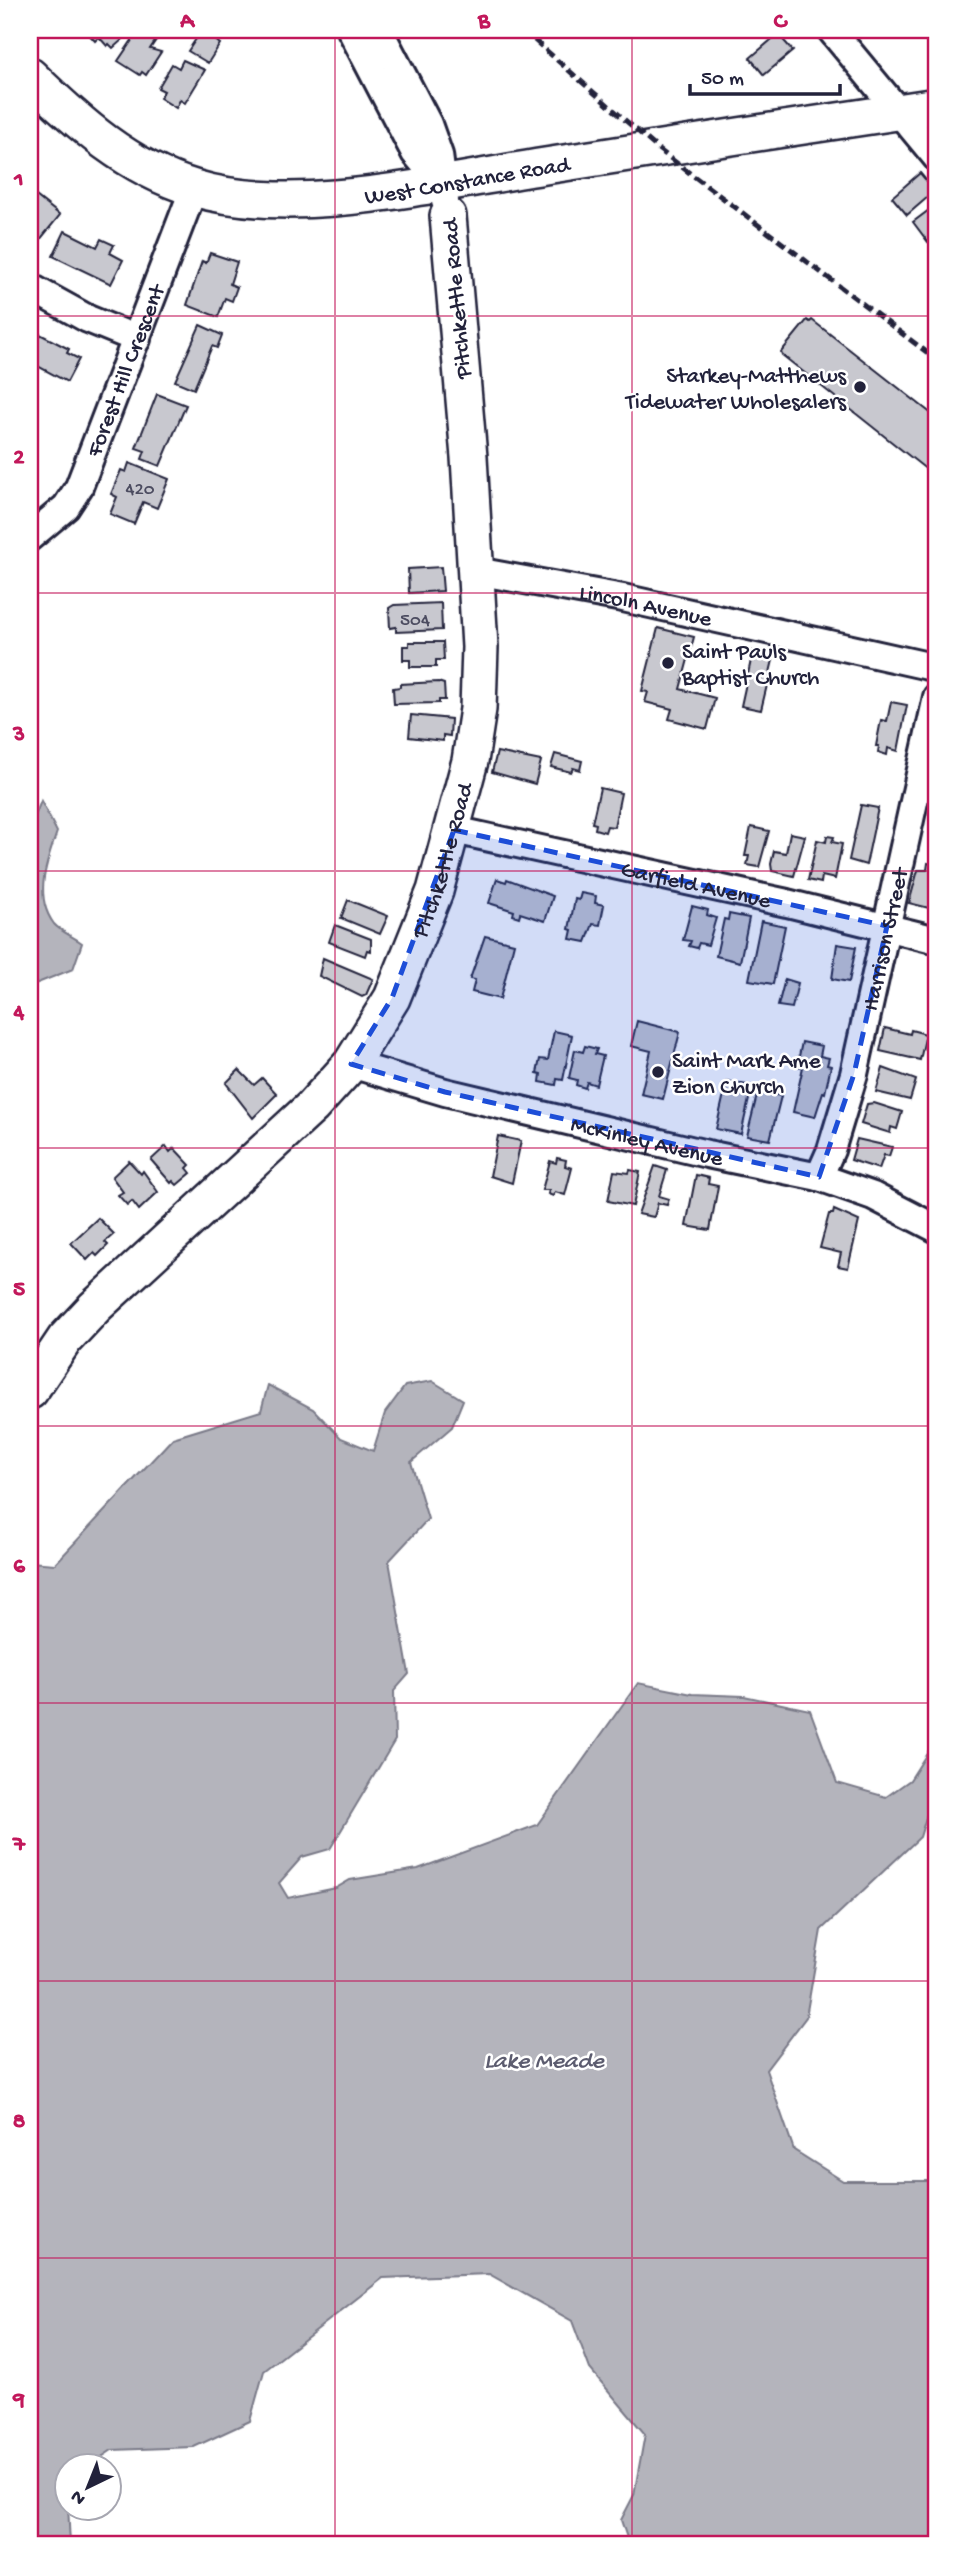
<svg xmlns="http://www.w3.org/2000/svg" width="967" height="2574" font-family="'Gochi Hand',sans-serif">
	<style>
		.water { fill: #b4b4bc; stroke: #7a7a88; stroke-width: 2 }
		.building { fill: #c8c8cf; stroke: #22223b; stroke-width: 2 }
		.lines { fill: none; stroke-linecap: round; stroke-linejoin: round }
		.minor-casing { stroke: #22223b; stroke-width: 32 }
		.major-casing { stroke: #22223b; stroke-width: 40 }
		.minor { stroke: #fff; stroke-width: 26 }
		.major { stroke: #fff; stroke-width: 35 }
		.rail { stroke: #22223b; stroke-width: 5; stroke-dasharray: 10 5; stroke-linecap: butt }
		.marked { fill: #1d4ed8; fill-opacity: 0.2; stroke: #1d4ed8; stroke-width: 5; stroke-dasharray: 14 9; stroke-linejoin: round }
		.grid { fill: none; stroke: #c2185b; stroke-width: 2; stroke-opacity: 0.55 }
		.poi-dot { fill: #22223b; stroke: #fff; stroke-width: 2.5 }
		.labels { text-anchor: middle; stroke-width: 5; stroke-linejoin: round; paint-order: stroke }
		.number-label { font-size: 19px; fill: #4c4c60 }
		.street-label { font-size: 23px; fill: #22223b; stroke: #fff }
		.poi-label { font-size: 23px; fill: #22223b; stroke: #fff; text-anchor: start }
		.water-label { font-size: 24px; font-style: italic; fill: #5c5c6f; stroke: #fff }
		.neatline { fill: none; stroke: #c2185b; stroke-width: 2.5 }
		.grid-label { font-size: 23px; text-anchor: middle; font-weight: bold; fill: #c2185b }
	</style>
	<rect width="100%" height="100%" fill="#fff"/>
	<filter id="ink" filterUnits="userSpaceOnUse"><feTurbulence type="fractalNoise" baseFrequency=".0143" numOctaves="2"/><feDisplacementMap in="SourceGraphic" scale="14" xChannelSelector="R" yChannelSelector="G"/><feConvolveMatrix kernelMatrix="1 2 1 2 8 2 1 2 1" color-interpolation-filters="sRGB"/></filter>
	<g filter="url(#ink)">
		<g class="water">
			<path d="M41,801L57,832C47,861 33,896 54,924C60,931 74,937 82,943L73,969L30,986V828Z"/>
			<path d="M432,1381L463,1400L452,1427L411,1462L428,1519L389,1561L409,1674L394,1691L395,1740L330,1849L302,1857L279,1883L288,1898L336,1888L350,1880L418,1869L537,1825L638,1683L692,1694L744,1696L810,1710L837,1783L886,1797L910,1780L935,1741V1788L920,1837L821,1930L806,2017L766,2070L794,2150L843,2181H937V2544H629L621,2520L634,2495L645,2434L590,2369L572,2321L489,2274L383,2278L264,2371L250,2421L194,2447L112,2450L90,2465L66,2466L70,2544H30V1562L55,1564L173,1438L261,1411L268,1385L313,1409L341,1438L373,1451L385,1413L405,1386Z"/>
		</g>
		<g class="building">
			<path d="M85,30H121L118,35L122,40L113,48L109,44L107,46L99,37L95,41Z"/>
			<path d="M139,30H147L158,37L150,49L161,52L146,75L142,72L140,75L118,61Z"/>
			<path d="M204,30L220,44L208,63L188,51L200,33L197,30Z"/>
			<path d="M778,34L793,51L764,75L750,58Z"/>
			<path d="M183,60L205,70L185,103L180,100L176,108L160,98L164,91L158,88L172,64L179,68Z"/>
			<path d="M920,173L935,191L907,215L892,197Z"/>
			<path d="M30,184L34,188L31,192L60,215L39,241L30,233Z"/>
			<path d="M937,204V235L928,242L913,222Z"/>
			<path d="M65,231L97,247L101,239L114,245L110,253L123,260L111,284L53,256Z"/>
			<path d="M210,253L237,262L230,284L237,287L232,301L225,298L218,317L187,305L202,261L206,263Z"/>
			<path d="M807,320L810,322L812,320L937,418V478L782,355L781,352Z"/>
			<path d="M200,325L222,335L217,348L212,346L194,389L175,381Z"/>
			<path d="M30,329L69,349L67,353L79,359L67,382L30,362Z"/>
			<path d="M157,394L186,405L160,466L142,459L145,451L136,448Z"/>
			<path d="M129,463L169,479L157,508L143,502L134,524L110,514L117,497L111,494L121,470L126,472Z"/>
			<path d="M441,567L443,591L409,593L408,569Z"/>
			<path d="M441,603L442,630L396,632V627L390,628L389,608L394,605Z"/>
			<path d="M658,628L694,637L680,689L715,698L707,729L669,719L672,709L645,702L648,692L642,691Z"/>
			<path d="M409,642H443L444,660H436V667H410V660H403V646H409Z"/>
			<path d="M753,651L774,656L761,710L741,706Z"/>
			<path d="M438,682L444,684L445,700H439V703L394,704L393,688L400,687V684Z"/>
			<path d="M891,702L907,705L898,751L888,748L887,755L878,752L879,746H876L881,720L887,721Z"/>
			<path d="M411,715L451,719L450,736L443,735V741L409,737Z"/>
			<path d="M497,752L541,761L535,784L492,772Z"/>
			<path d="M555,754L582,761L580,770L573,768L571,772L551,767Z"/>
			<path d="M600,788L621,793L614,827L607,826L605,832L595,829L596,824L592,823Z"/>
			<path d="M861,805L878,808L866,865L849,860Z"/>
			<path d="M751,827L769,831L759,867L747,865L749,856H745Z"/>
			<path d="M790,833L805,836L794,876L772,871L771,864L774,851L786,853Z"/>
			<path d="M827,836L834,837L832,842L842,844L835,879L822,876L821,883L808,880L817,840L826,842Z"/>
			<path d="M928,863L937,865L932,893L937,894V910L909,903L918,870H927Z"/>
			<path d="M497,879L506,882L507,879L553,896L545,921L520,913L519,917L513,915L514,911L489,903Z"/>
			<path d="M581,893L596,896L595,903L604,905L600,925L593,924L586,942L570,939L572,930L569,929L575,899L579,900Z"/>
			<path d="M348,900L388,916L380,934L341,918Z"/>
			<path d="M692,906L708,910L707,915L716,918L708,945L699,943L697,948L689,946L691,941L683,940Z"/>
			<path d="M729,914L749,918L740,962L716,956L724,919L728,920Z"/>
			<path d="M761,921L785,926L773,984L749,980Z"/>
			<path d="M335,925L371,939V951L367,950L365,956L329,942Z"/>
			<path d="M485,936L514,943L500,999L472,992L475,980L470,979Z"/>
			<path d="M837,944L856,947L849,982L832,979Z"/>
			<path d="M323,958L373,979L366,995L362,997L319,976Z"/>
			<path d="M785,979L798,983L792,1008L778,1006Z"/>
			<path d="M637,1021L680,1032L663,1099L641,1094L651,1051L631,1046Z"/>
			<path d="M885,1028L910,1034L911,1030L926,1034L920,1060L880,1051Z"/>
			<path d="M554,1031L572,1035L563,1080L557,1079L556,1085L540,1082L541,1074L537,1073L540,1059L548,1060Z"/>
			<path d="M802,1042L822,1046L820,1056L829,1058L827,1065L831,1066L825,1093L823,1092L815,1117L793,1112L803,1067L797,1066Z"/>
			<path d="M585,1046L597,1049L595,1054L603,1056L596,1085L587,1082L585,1088L576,1085L577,1080L569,1078L575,1050L583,1052Z"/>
			<path d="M883,1068L916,1080L910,1100L876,1092Z"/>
			<path d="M239,1070L254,1085L262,1078L277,1094L253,1118L226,1083Z"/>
			<path d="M727,1081L752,1086L741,1134L716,1129Z"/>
			<path d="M758,1091L781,1096L770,1140L747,1136Z"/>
			<path d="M874,1103L902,1112L897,1129L891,1127L890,1133L861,1124L867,1104Z"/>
			<path d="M498,1136L521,1141L512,1183L490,1176Z"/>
			<path d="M857,1139L892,1147L889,1156L884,1155L879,1169L851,1160Z"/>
			<path d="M166,1146L170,1152L174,1148L190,1165L187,1168L191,1173L177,1185L173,1181L171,1183L151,1160Z"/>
			<path d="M557,1158L566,1160L565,1166L572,1168L565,1195L555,1192L553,1196L548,1194L549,1190H542L550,1161L556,1163Z"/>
			<path d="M129,1161L141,1174L143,1171L158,1192L139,1210L132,1201L127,1205L118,1195L123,1192L112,1177Z"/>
			<path d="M655,1166L667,1170L659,1196L669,1199L667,1205L658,1203L654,1217L638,1214Z"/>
			<path d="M630,1170L640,1172L633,1206L608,1201L614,1171L629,1173Z"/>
			<path d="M696,1175L709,1178L708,1184L718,1186L710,1230L686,1226Z"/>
			<path d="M834,1210L859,1221L848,1268L838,1266L841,1253L820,1248L829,1214H833Z"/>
			<path d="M98,1218L114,1234L105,1242L108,1245L97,1256L94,1253L87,1260L71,1243Z"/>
		</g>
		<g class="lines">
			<defs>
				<g id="minor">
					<path d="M351,30L415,153L440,183"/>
					<path d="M379,30L428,124L439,155L445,201"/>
					<path d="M831,30L937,158"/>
					<path d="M30,287L88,319L137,339"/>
					<path id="s1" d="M30,537L66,507L79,487L194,188"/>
					<path id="s2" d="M476,571L623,598L937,668"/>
					<path id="s3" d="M454,830L787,903L937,940"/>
					<path id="s4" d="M351,1064L445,1092L707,1154L819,1177L873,1196L937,1229"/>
					<path id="s5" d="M819,1177L831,1150L854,1074L937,697"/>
				</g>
				<g id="major">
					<path id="s6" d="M30,76C78,123 128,168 194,188C294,219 442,182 545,166C676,146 806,125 937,106"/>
					<path id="s7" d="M30,1391L65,1339L95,1307L312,1107L351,1064L392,998L435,891L470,761L478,709L480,647L469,457L448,216"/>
				</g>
			</defs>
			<use href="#minor" class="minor-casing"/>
			<use href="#major" class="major-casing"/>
			<use href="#minor" class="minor"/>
			<use href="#major" class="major"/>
			<path class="rail" d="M523,30L658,149L937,360"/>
		</g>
	</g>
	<path class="marked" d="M454,830L887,926L854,1074L819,1177L445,1092L351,1064L392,998Z"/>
	<path class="grid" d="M335,30V2544M632,30V2544M30,316H937M30,593H937M30,871H937M30,1148H937M30,1426H937M30,1703H937M30,1981H937M30,2258H937"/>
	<g class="poi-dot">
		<circle cx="860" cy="387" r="7"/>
		<circle cx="668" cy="663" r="7"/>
		<circle cx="658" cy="1072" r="7"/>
	</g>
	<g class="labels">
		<g class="number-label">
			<text x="140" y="494">420</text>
			<text x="415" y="625">504</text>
		</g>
		<g class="street-label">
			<text dy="8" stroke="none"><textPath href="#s6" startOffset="476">West Constance Road</textPath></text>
			<text transform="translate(455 299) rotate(-95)" y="8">Pitchkettle Road</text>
			<text dy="8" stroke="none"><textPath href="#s1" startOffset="196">Forest Hill Crescent</textPath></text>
			<text dy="8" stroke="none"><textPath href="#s2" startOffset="173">Lincoln Avenue</textPath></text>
			<text dy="8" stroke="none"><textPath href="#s7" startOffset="684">Pitchkettle Road</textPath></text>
			<text dy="8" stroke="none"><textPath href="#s3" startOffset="248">Garfield Avenue</textPath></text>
			<text dy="8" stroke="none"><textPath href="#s5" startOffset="247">Harrison Street</textPath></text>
			<text dy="8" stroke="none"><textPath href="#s4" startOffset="306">McKinley Avenue</textPath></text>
		</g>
		<g class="poi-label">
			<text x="846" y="382" text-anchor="end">Starkey-Matthews<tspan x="846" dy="26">Tidewater Wholesalers</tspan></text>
			<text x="682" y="658">Saint Pauls<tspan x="682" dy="26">Baptist Church</tspan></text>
			<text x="672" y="1067">Saint Mark Ame<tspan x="672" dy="26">Zion Church</tspan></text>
		</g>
		<g class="water-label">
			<text x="544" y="2067">Lake Meade</text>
		</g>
	</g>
	<rect width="967" height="2574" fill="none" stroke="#fff" stroke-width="77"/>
	<g transform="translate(88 2487) rotate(223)"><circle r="33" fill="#ffffff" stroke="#a7a7b1" stroke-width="2"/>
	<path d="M0-5L12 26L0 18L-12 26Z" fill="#22223b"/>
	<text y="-10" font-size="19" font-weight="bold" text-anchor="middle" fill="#22223b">N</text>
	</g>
	<path d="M690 84v10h150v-10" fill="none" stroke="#22223b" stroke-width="3.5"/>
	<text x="701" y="84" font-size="21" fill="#22223b" stroke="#ffffff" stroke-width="5" paint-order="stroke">50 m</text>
	<rect x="38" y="38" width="890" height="2498" class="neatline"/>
	<g class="grid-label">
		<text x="187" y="27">A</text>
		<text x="484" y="27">B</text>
		<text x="780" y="27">C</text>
		<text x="19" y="185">1</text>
		<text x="19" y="463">2</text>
		<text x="19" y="740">3</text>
		<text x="19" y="1018">4</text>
		<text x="19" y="1295">5</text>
		<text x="19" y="1572">6</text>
		<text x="19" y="1850">7</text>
		<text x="19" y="2127">8</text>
		<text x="19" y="2405">9</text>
	</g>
</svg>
